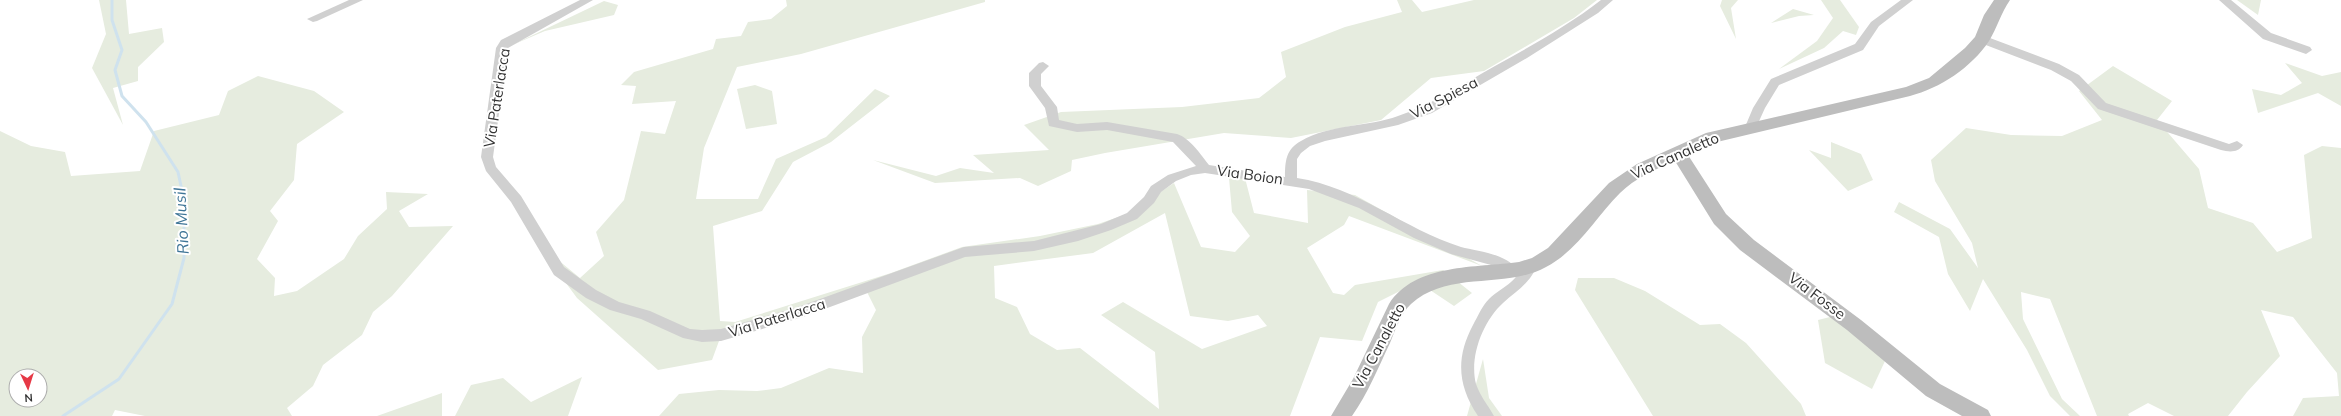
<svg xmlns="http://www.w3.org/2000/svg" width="2341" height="416" font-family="Mulish,sans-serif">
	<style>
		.green { fill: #e6ecdf; fill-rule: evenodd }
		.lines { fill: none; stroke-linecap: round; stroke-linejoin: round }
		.stream { stroke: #cfe2ee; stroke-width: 3 }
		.street { fill: #d0d0d0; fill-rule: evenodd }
		.secondary { fill: #bdbdbd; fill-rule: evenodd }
		.labels { text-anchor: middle; stroke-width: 4; stroke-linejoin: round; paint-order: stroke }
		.street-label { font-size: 15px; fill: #333; stroke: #fff }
		.water-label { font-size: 16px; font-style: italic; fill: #3f7597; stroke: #fff }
	</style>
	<rect width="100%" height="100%" fill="#fff"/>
	<g class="green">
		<path d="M99,0H126L129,34L162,28L164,42L138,67V81L113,88L123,125L92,68L106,34Z"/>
		<path d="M786,0H985V2L801,54L737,67L704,148L696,199H758L776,159L826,137L875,89L890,96L831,142L793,162L762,211L713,226L720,321L735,322L891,273L962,247L1040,236L1098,224L1127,214L1174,183L1201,247L1235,252L1250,236L1232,212L1229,178H1245L1254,213L1308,223L1307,190L1355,195L1482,266L1349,216L1344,225L1307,248L1333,293L1344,295L1355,285L1443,270L1472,293L1454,306L1418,282L1378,302L1362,341L1320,337L1290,416H659L679,394L719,390L757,391L781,388L829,368L863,373L862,337L876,310L867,292L719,341L712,360L658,370L577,298L535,241L580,278L604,256L596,232L624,200L641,131L665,134L676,101L632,104L636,86L621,85L634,72L713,49L716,39L741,36L748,22L771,19L787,6ZM1165,213L1190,316L1228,321L1258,315L1267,326L1202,349L1123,302L1101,315L1155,352L1159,409L1080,348L1057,350L1030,334L1017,307L995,298L994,266L1093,253Z"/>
		<path d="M1397,0H1412L1422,12L1474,0H1597L1574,18L1484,71L1431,78L1381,120L1291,138L1224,133L1105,153L1072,160L1071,171L1038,186L1020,178L935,183L873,160L936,176L960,168L994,173L973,155L1049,150L1024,125L1061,112L1182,107L1259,98L1286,77L1281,52L1345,27L1402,12Z"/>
		<path d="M1722,0H1738L1731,8L1736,39L1720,6Z"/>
		<path d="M1821,0H1840L1859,27L1856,35L1843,31L1824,48L1779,69L1817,41L1833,18Z"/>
		<path d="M2237,0H2261L2258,15Z"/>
		<path d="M604,1L618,5L614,15L545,31L510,46Z"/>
		<path d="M1793,9L1814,15L1799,16L1771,23Z"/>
		<path d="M2285,63L2322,76L2341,72V106L2318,93L2258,113L2252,89L2281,95L2302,83Z"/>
		<path d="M2113,66L2172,101L2157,120L2199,169L2208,208L2253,223L2277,252L2312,238L2304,155L2322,146L2341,148V416H2293L2303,398L2339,396L2337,373L2293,317L2261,310L2280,356L2247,392L2228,416H2174L2148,403L2128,414L2129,416H2097L2050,299L2021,292L2023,319L2062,399L2080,416H2070L2050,396L2027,350L1983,279L1970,311L1948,274L1939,237L1894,212L1899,202L1950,229L1978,268L1972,243L1935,181L1931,160L1966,128L2011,135L2062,136L2102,120L2079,91Z"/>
		<path d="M258,76L314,91L344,112L297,144L294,180L270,211L278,221L257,259L275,278L274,296L297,291L344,259L358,236L387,209L386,192L428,194L399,211L409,227L453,226L392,296L373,312L362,335L323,365L313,386L287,408L292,416H145L115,410L112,416H0V131L31,146L65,152L71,176L140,171L154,131L219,115L228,91ZM16,376H40V400H16Z"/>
		<path d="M755,85L772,91L777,124L746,129L737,89Z"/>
		<path d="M1831,142L1861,154L1873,180L1848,191L1809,150L1831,158Z"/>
		<path d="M1578,278H1614L1645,291L1700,325L1720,324L1746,343L1801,404L1806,416H1653L1575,290Z"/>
		<path d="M1834,316L1885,361L1872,389L1825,363L1818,320Z"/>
		<path d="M1483,359L1489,398L1502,416H1467Z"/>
		<path d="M582,377L568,416H455L471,385L503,378L531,402Z"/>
		<path d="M442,393V416H377Z"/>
	</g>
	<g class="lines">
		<path class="stream" d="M63,416L119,379L172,304L184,258V200L178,172L146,122L122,96L115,70L122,50L112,20V0"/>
		<g class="street">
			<path d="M349,0H363L317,21L313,22L307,19Z"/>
			<path d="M580,0H593L508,48L493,157L496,167L521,196L564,267L596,290L619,302L650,311L690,329L702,330L721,329L795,308L964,247L1034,241L1101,224L1127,213L1144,197L1151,186L1168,175L1196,166L1173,142L1107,130L1077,132L1049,126L1045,108L1029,86V73L1039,63L1043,62L1049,66L1041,74V86L1057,107L1059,120L1077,124L1107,122L1177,134C1190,138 1201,155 1209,165L1285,177C1285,161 1286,149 1301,141C1330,124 1368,127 1398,116C1433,104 1463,84 1495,66C1531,46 1569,25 1601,0H1613L1598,13L1527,58L1432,113L1398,125L1325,141L1310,146L1301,153L1297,159V178C1357,187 1404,229 1461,247C1477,251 1508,254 1517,270L1515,274H1505L1491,265L1451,254L1414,238L1359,208L1309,189L1205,173L1191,175L1176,181L1161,192L1154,203L1137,219L1111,230L1078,241L1034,251L965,257L803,317L721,341L702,342L683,338L641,319L610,310L586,298L554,275L511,202L486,171L481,157L496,48L501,40Z"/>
			<path d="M1901,0H1913L1879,26L1863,50L1779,85L1765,108L1755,130H1747L1745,127L1753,108L1771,79L1855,44L1871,22Z"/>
			<path d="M2219,0H2231L2271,33L2310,47L2312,50L2306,54L2263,39Z"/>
			<path d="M1982,35L2059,64L2079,75L2106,103L2229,144L2237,141L2243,145C2238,153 2229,152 2221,150L2098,109L2071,81L2051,70L1978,42L1976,39L1978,36Z"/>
			<path d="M1529,263L1534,264L1536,268C1528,285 1516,291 1503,303C1483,321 1469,357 1476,384C1480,396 1488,405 1494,416H1478C1457,385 1456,357 1473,325C1478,316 1482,306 1489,299C1496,292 1504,288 1511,282C1518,277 1521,265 1529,263Z"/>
		</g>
		<path class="secondary" d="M1994,0H2010C2001,13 1997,28 1989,41C1971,68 1940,88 1910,96L1717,142L1688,155L1726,214L1754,240L1861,320L1940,384L1988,410L1991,416H1962L1926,396L1847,330L1740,250L1714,224L1675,161C1656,169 1635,178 1620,193C1596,217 1577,251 1546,267C1504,290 1449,270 1411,304C1401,313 1395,331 1390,343C1378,368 1368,393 1352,416H1331L1353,379L1389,304C1415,263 1477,268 1519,262L1532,258L1548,248L1609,183L1637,164L1706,133L1906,87L1929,78L1965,48L1975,37L1984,15Z"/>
	</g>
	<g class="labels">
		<g class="street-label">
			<text transform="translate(497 98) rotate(-81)" y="5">Via Paterlacca</text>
			<text transform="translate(1444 98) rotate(-27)" y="5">Via Spiesa</text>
			<text transform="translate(1675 156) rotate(-24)" y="5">Via Canaletto</text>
			<text transform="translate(1250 175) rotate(8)" y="5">Via Boion</text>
			<text transform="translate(1817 296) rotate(37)" y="5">Via Fosse</text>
			<text transform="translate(777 318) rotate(-17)" y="5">Via Paterlacca</text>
			<text transform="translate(1379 346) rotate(-62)" y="5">Via Canaletto</text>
		</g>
		<g class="water-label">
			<text transform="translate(181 221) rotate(-93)" y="6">Rio Musil</text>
		</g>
	</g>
	<g transform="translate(28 388) rotate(176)"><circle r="19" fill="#ffffff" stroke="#adadad"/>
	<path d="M0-3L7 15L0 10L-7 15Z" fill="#e63946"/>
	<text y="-6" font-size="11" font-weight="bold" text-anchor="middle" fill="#333333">N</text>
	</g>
</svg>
